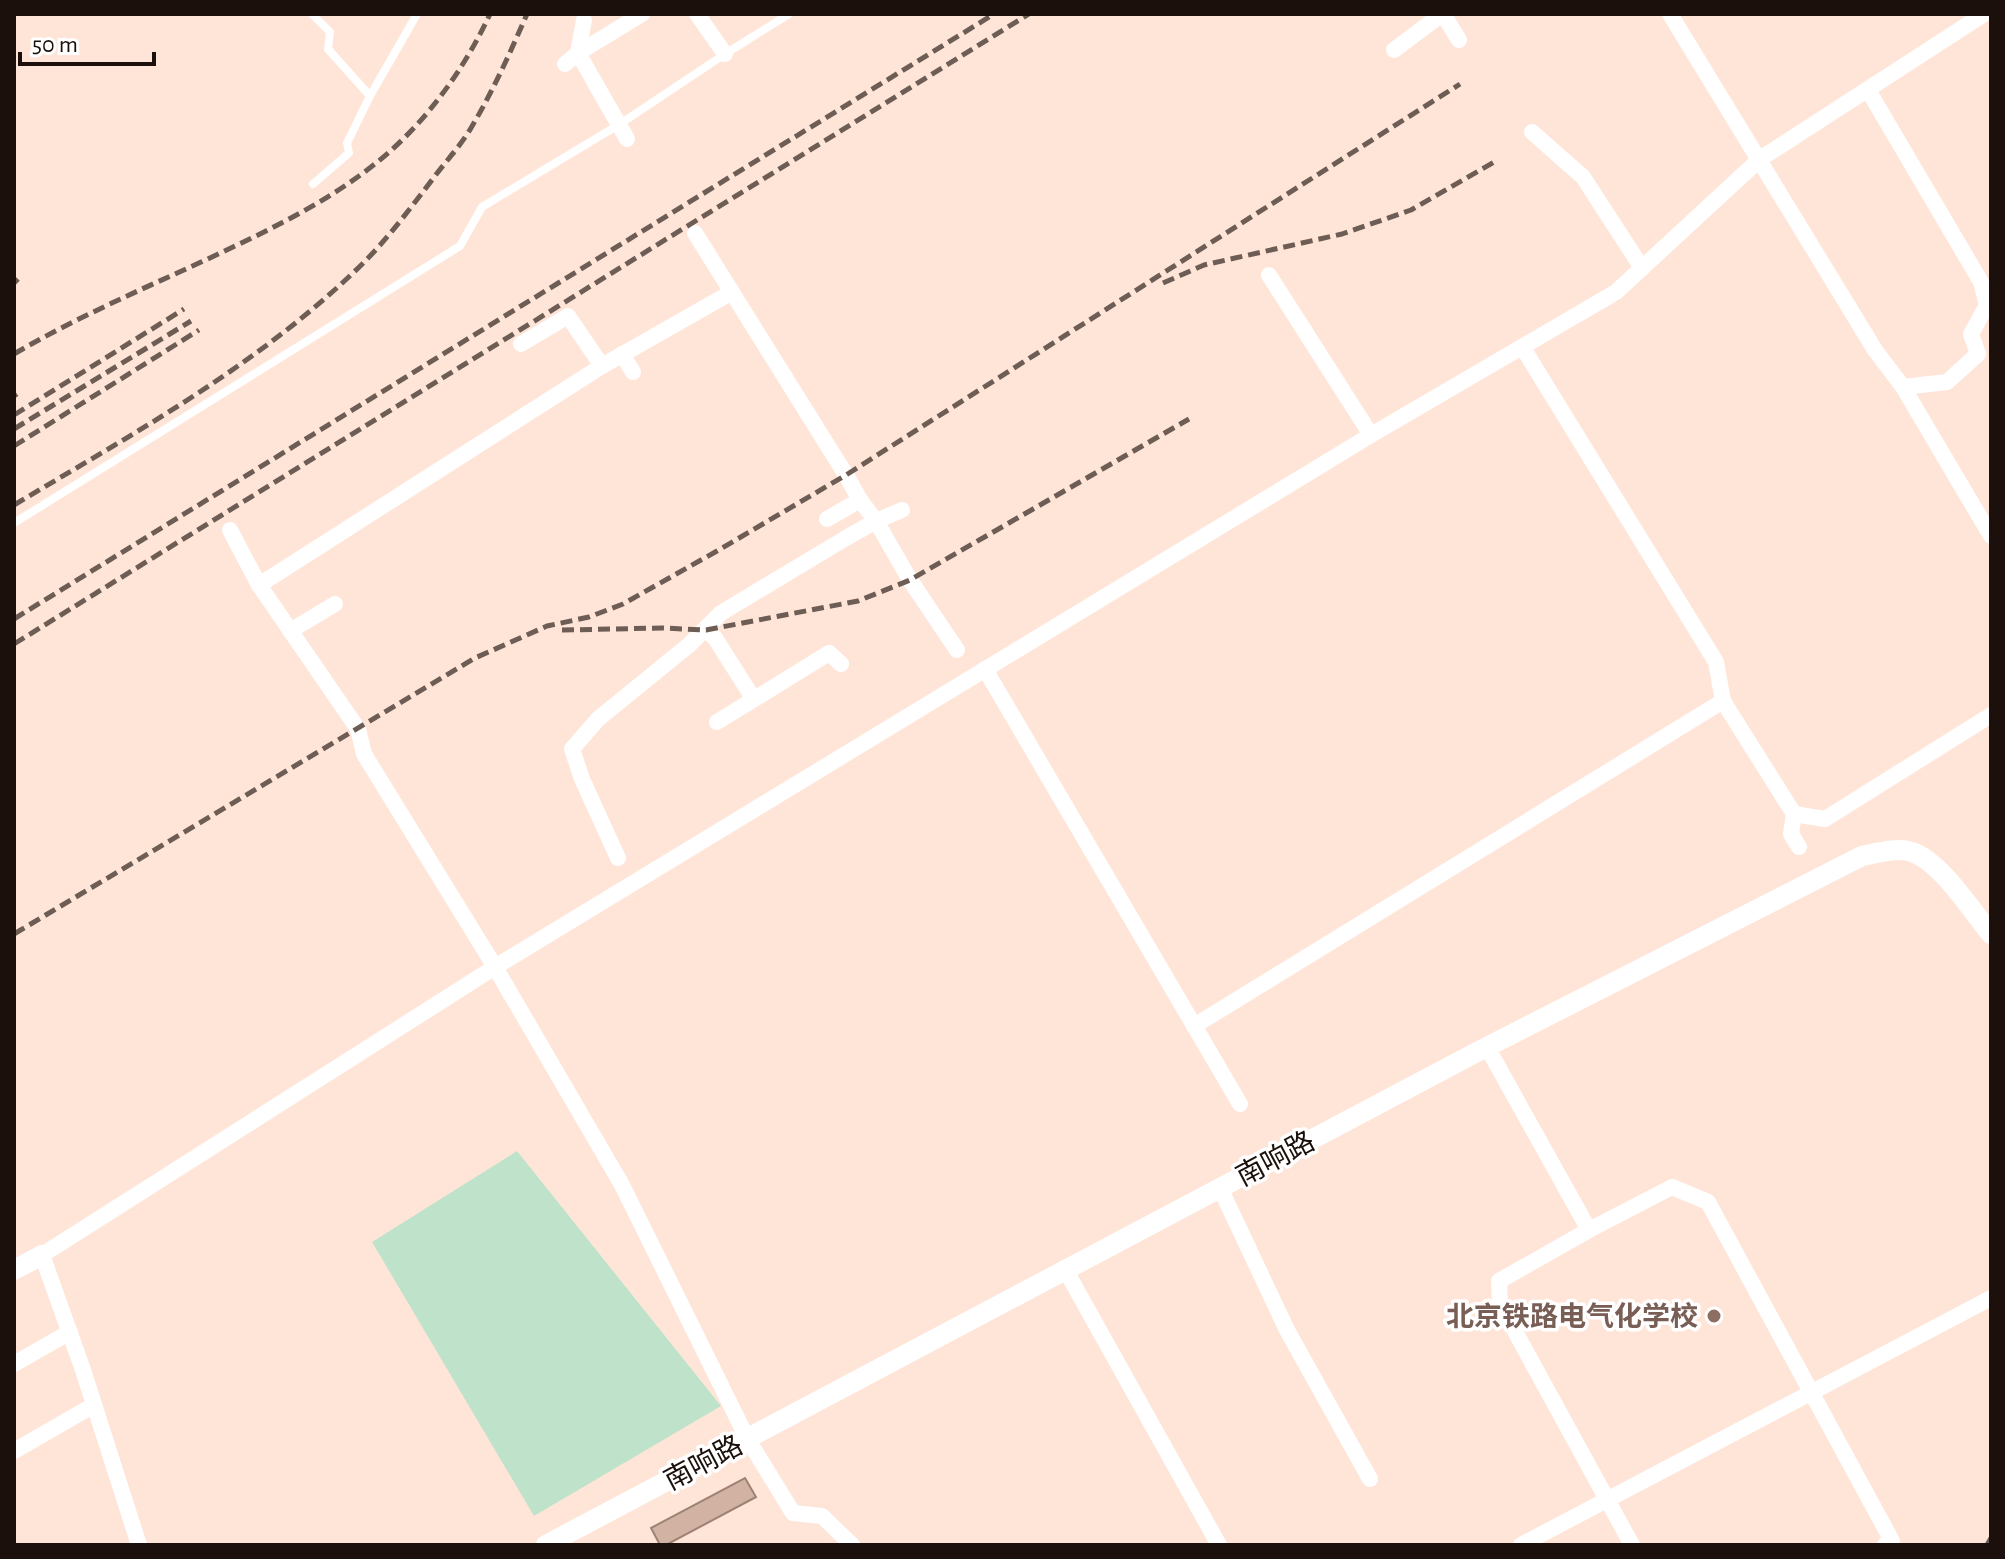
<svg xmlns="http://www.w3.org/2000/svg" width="2005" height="1559" font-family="'Alegreya Sans','Noto Sans SC',sans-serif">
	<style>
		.green { fill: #bfe3ca }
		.building { fill: #d2b3a3; stroke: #9e8273; stroke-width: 2 }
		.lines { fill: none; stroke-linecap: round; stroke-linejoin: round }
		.service { stroke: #fff; stroke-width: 8 }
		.minor { stroke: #fff; stroke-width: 16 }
		.tertiary { stroke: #fff; stroke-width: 20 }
		.rail { stroke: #6d5d55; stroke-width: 5; stroke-dasharray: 12 6; stroke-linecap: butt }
		.education-dot { fill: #8d6e63; stroke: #fff; stroke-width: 3 }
		.labels { text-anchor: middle; stroke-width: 7; stroke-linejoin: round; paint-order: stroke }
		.street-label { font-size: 28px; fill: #1b100b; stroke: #fff }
		.education-label { font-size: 28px; font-weight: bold; fill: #785e54; stroke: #fff; text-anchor: end }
	</style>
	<rect width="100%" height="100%" fill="#ffe5d8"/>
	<path class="green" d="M517,1151L721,1406L534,1516L372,1242Z"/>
	<path class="building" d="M745,1478L756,1497L666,1545H660L651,1528Z"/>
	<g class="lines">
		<g class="service">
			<path d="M312,14L330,32L328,49L370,96"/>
			<path d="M313,184L349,153L347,143L370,96L417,14"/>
			<path d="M14,523L460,246L482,207L620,124L725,54L789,14"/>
		</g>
		<g class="minor">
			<path d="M697,14L725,54"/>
			<path d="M1443,14L1459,40"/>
			<path d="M1670,14L1875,350L1903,387L1947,382L1978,354L1971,334L1987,305L1981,282L1868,90"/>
			<path d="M584,20L578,53L627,139"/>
			<path d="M1394,50L1442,14"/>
			<path d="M565,64L578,53L642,14"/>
			<path d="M1532,132L1583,177L1642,268"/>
			<path d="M695,233L846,475L860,500L876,521L910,580L957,650"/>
			<path d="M1269,275L1371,435"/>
			<path d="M521,344L568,316L602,366"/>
			<path d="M1523,348L1716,662L1723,701L1794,814L1791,834L1799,847"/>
			<path d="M622,354L633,372"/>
			<path d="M1903,387L1991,536"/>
			<path d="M827,519L860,500"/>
			<path d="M230,530L259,585L358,729L364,754L495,967L622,1185L747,1438L793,1513L822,1516L852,1545"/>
			<path d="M259,585L602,366L732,292"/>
			<path d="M706,630L715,638L753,698"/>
			<path d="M290,631L335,604"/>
			<path d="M985,669L1240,1104"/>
			<path d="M717,722L829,653L841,664"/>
			<path d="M1794,814L1825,819L1991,715"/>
			<path d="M618,858L582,779L572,749L598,719L689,645L721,613L846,538L876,521L902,510"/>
			<path d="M1194,1026L1723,701"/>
			<path d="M1487,1047L1589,1230L1499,1281L1500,1304L1632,1545"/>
			<path d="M1222,1192L1287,1330L1370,1479"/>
			<path d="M1589,1230L1672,1187L1708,1202L1892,1541L1885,1545"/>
			<path d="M1065,1269L1219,1545"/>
			<path d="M14,1364L70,1332"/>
			<path d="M14,1451L94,1405"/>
			<path d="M139,1545L83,1370L42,1255L495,967L1371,435L1616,292L1760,159L1984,14"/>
			<path d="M1521,1545L1991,1298"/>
		</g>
		<g class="tertiary">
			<path d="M14,1270L42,1255"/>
			<path d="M546,1545L1475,1053L1862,856C1877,853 1897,847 1912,852C1941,862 1971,910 1991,934"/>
		</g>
		<g class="rail">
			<path d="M14,283L18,279"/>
			<path d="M1163,283L1204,265L1342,234L1411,210L1496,161"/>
			<path d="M14,354C77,317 145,288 212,257C267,231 322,205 371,167C422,128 463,72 490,14"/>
			<path d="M14,396L17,394"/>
			<path d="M14,415L184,309"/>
			<path d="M14,429L191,321"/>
			<path d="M14,446L199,330"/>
			<path d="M14,505C131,435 253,368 353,273C384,244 409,210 435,176C447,160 461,145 471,128C493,91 510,53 527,14"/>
			<path d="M14,619L994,14"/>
			<path d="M562,630L662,628L706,630L858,601L910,580L1189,419"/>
			<path d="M14,644L1029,14"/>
			<path d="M14,934L475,658L547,626L589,617L623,604L717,551L846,475L1460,84"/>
			<path d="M1987,1545L1991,1538"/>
		</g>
	</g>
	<circle class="education-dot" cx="1714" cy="1316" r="8"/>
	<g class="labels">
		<g class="street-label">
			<text transform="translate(1275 1158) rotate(-28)" y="10">南响路</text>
			<text transform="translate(703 1462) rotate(-28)" y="10">南响路</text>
		</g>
		<g class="education-label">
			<text x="1698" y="1326">北京铁路电气化学校</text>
		</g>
	</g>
	<rect width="2005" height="1559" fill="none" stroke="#1b100b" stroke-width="32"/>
	<path d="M20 52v12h134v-12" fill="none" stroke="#1b100b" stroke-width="4"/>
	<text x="32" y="52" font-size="24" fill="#1b100b" stroke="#ffffff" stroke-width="6" paint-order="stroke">50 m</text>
</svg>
